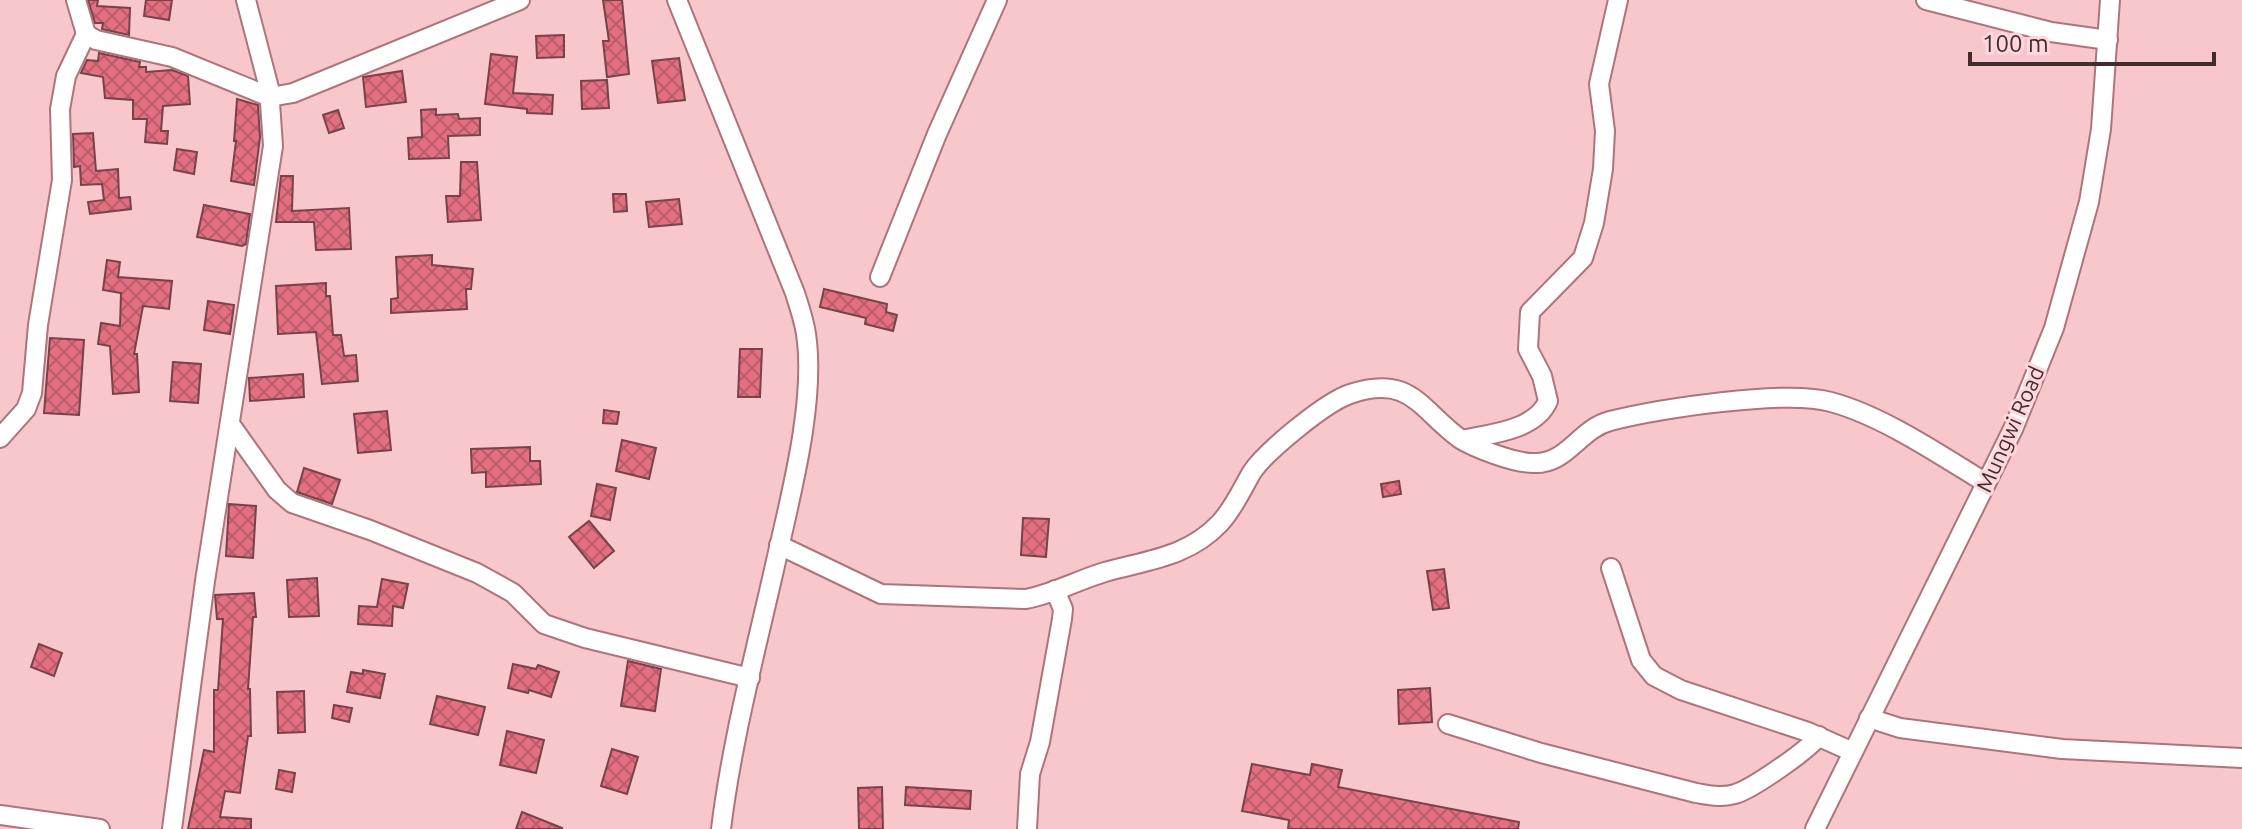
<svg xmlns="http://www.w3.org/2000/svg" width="2242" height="829" font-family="Ubuntu,sans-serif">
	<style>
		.building { fill: url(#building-cross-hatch); stroke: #76434a; stroke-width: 2 }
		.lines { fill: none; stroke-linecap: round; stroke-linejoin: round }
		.minor-casing { stroke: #ac757b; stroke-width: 22 }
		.minor { stroke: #fff; stroke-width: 18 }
		.labels { text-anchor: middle; stroke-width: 6; stroke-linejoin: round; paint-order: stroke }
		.street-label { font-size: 22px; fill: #432c2e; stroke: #fdd7db }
	</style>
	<defs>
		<pattern id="building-cross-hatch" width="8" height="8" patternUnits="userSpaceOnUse" patternTransform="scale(2)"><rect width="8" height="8" fill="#e46f81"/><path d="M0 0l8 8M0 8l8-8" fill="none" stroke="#ba5b6a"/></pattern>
	</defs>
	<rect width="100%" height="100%" fill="#f8c7cb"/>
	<g class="building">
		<path d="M88,0H98L97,6L130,8L129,35L102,29L103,23H95Z"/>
		<path d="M146,0H172L169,20L144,16Z"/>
		<path d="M603,0H622L629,74L607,77L603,41H609Z"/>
		<path d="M564,35V57L537,58L536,36Z"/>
		<path d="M99,53L140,62L139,67H146V72L172,70L188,76L190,104L163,106L161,131H168L167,144L145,142L147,119H133V100L105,98L103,77L81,73L87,60L98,61Z"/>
		<path d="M491,54L517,57L513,93L553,95L552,114L527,113V109L485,104Z"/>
		<path d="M679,58L685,100L658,103L652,61Z"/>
		<path d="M402,71L406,102L366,107L363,77Z"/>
		<path d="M607,80L609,108L582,109L581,81Z"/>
		<path d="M237,99L258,105L260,137L254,185L231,181L236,141H234Z"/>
		<path d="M436,109V115L458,114L459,119L480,118V135L448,136L449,158L409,159L408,138L422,137L421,110Z"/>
		<path d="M338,110L344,128L329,133L323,115Z"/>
		<path d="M93,133L96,171L118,169L119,198L130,197L131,209L90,214L88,202L104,200L102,184L81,185L80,166L74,167L73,134Z"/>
		<path d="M177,149L197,152L194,174L174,170Z"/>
		<path d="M461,162H477L481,220L448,222L446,196H460Z"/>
		<path d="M281,176H293L292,211L349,208L351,249L316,250L314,222H276Z"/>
		<path d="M613,194H626L627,211L614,212Z"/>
		<path d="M679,199L682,224L649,227L646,202Z"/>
		<path d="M204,205L250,214L246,244L242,246L197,237Z"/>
		<path d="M432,255V265L473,269L471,289H466L467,309L391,313V299L398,298L396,257Z"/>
		<path d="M107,260L120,262L118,277L172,281L169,309L143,306L134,354H137L139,392L113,394L110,346L98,344L101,323L120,326L121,293L103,290Z"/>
		<path d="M326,283V296H330L333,335H341L344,356L356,355L358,381L322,384L316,332L278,334L276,286Z"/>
		<path d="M824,289L887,304L886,312L897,315L893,331L865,324L866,318L820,307Z"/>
		<path d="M208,301L234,305L230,334L204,330Z"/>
		<path d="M50,338L84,340L79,415L44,413Z"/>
		<path d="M740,349H762L760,397H738Z"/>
		<path d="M173,362L201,364L198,403L170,401Z"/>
		<path d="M303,374L304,397L250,401L249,378Z"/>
		<path d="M604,410L619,412L617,424L603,423Z"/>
		<path d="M387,411L391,450L358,453L354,414Z"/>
		<path d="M622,440L656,448L649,479L616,471Z"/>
		<path d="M530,447V461H540L541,484L486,487V472L472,473L471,449Z"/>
		<path d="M304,468L340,480L332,504L297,492Z"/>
		<path d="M1399,481L1401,494L1383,497L1381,484Z"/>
		<path d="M597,484L616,488L610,520L591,516Z"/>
		<path d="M229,504L256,506L253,558L226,556Z"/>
		<path d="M1023,518L1049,519L1046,557L1021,555Z"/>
		<path d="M589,521L614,551L594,568L569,537Z"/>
		<path d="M1444,569L1449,608L1433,610L1427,571Z"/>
		<path d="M317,578L319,616L289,617L287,580Z"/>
		<path d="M382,579L408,584L403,608L393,606L392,626L358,624L359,606L377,607Z"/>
		<path d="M254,593L256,617H253L248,689H250L251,736H248L240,793L225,791L220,817L251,819V829H188L204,750L214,752V690H218L223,619H217L215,595Z"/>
		<path d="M39,644L62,653L54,676L31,667Z"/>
		<path d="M628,661L661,669L655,711L621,706Z"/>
		<path d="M513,664L536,669L538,665L559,672L551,697L529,690L528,693L508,688Z"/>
		<path d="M363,670L385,674L380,698L347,692L351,672L363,674Z"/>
		<path d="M1430,688L1432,722L1399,724L1398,690Z"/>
		<path d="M304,691L305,732L278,733L277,692Z"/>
		<path d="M437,696L485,707L478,735L430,724Z"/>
		<path d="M334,705L352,708L349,722L332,718Z"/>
		<path d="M507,731L544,740L536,773L500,765Z"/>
		<path d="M612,749L638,757L627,794L601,786Z"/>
		<path d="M1252,764L1310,775L1312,764L1342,770L1338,787L1519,822L1518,829H1288L1289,820L1242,811Z"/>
		<path d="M279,770L295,773L292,792L276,789Z"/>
		<path d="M882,787L883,829H859L858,788Z"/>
		<path d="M906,787L971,791L970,809L905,805Z"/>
		<path d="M522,812L562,828V829H516Z"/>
	</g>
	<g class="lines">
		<defs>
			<g id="minor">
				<path d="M76,0L86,34L96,40L172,57L270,97L293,93L520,0"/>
				<path d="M677,0L795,293C799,306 804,320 806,334C816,401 791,494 776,561C756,650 732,739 721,829"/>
				<path d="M1926,0L2051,32L2108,40"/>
				<path d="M880,277L937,134L997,0"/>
				<path d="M230,424L277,490L292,503L370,530L477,573L513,593L544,624L585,638L750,678"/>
				<path d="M0,438L26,409L32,393L38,325L62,180L60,109L66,76L86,34"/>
				<path d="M1462,440C1489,434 1535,431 1548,401L1542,376L1528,349L1530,312L1583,258L1594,223L1603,169L1605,131L1599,84L1618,0"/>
				<path d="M779,545L881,594L1026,599C1053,594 1078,580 1105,572C1148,560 1188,557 1220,523C1234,508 1242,489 1252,472C1266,451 1326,402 1350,394C1410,374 1419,408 1459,438C1474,448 1514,463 1533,463C1567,465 1579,429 1610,421C1658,409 1786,389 1831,402C1883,416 1940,455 1986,483"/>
				<path d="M1611,568L1641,660L1654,676L1681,690L1808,732L1853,752"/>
				<path d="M1869,718L1900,728L2062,749L2242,758"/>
				<path d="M1448,724L1541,753L1696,793C1709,795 1722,798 1735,794C1752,789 1807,751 1819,736"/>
				<path d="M0,815L100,829"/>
				<path d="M172,829L205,581L273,146L269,88L246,0"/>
				<path d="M1027,829L1030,774L1040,742L1062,619L1063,609L1055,590"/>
				<path d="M1815,829L2014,427L2054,328L2089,202L2101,129L2110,0"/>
			</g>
		</defs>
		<use href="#minor" class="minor-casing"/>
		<use href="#minor" class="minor"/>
	</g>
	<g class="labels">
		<g class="street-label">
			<text transform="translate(2010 429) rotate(-66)" y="8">Mungwi Road</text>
		</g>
	</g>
	<path d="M1970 52v12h244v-12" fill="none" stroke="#432c2e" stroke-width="4"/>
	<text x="1982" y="52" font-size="24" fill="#432c2e" stroke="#fdd7db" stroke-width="6" paint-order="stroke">100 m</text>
</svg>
